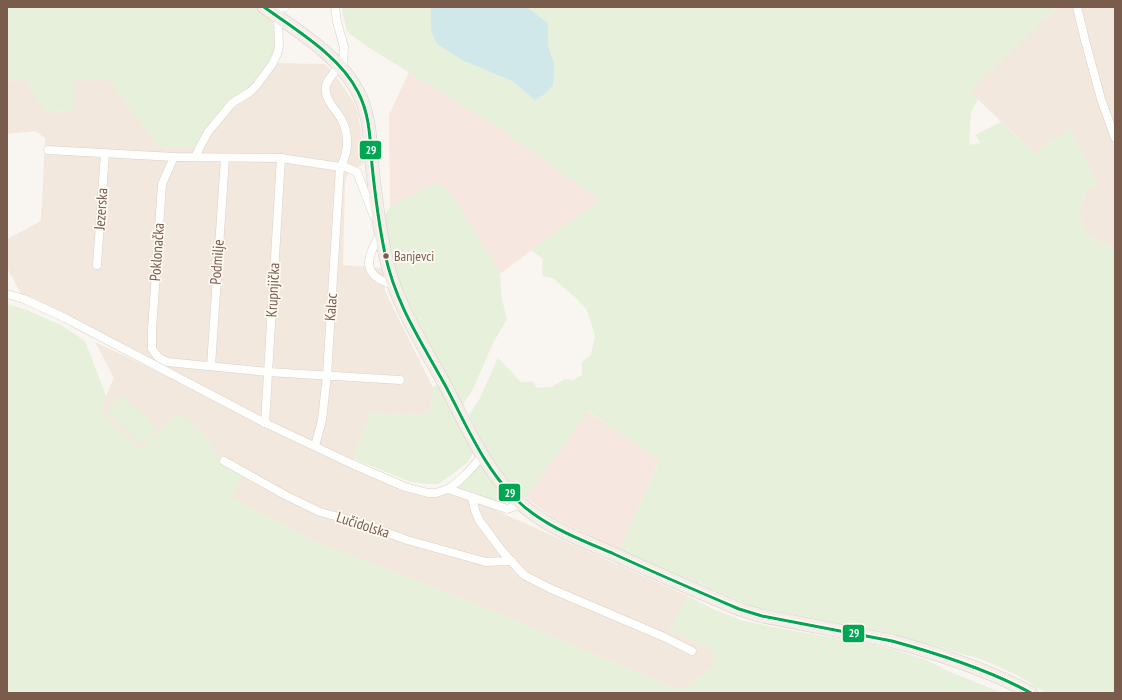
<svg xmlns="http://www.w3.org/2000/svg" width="1122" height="700" font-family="'PT Sans Narrow',sans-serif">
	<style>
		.residential { fill: #f2e8de }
		.commercial { fill: #f6e8e1 }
		.green { fill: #e7f0db }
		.water { fill: #d0e8ea }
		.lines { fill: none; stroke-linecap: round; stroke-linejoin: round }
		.street-casing { stroke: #d7d1cb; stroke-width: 9 }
		.primary-casing { stroke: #dad1cc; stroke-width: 14 }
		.street { stroke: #fefefd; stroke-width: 8 }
		.primary { stroke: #f3eee8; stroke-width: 13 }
		.bus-1-casing { stroke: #fffaf3; stroke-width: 6 }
		.bus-1 { stroke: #00a651; stroke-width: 3 }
		.bus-dot { fill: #7a5c4d; stroke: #fffaf3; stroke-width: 1.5 }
		.labels { text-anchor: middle; stroke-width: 3.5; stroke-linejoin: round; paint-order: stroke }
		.bus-label { font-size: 14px; fill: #7a5c4d; stroke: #fffaf3; text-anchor: start }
		.street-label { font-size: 15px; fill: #7a5c4d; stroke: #fffaf3 }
		.line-badge { stroke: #fffaf3; stroke-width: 1.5 }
		.badge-label { font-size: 11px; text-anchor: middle; font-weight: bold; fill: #fff }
	</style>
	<rect width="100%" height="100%" fill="#f9f5f0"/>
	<g class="residential">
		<path d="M1054,7H1115V249L1086,235L1079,216L1086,189L1097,184L1070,128L1035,154L969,91L1036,26L1056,9Z"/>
		<path d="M273,63L325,64L338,79L353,101L358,114L364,151V163L347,175L345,182L343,265L382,268L385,291L433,388L431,409L422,415L371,412L352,464L416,491L448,489L688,596L670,630L714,651L712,667L690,686L677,689L453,595L313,541L231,497L224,461L217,454L202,433L140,450L101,412L106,396L114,378L95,342L250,415L24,299L7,268V239L41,221L45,138L35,131L7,134V81L24,79L46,111L73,112V79H108L159,147L194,148L201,145L225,113L250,92Z"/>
	</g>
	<g class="commercial">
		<path d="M409,72L501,129L599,200L500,274L453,196L437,182L390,207L389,115Z"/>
		<path d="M587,411L660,459L619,550L552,517L526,498Z"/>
	</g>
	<g class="green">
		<path d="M7,7H257L269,15L274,27V52L259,76L250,87L228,101L205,131L194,148L159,147L108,80L73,79V112L46,111L24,79L7,81Z"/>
		<path d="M342,7H431V30L462,60L512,81L524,91L554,63L548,45V23L527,7H1054L1057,8L1036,26L969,91L978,99L971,112L969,145L981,143L975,135L1001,122L1035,154L1070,128L1097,184L1086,189L1079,216L1086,235L1115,249V693H1046L1017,675L983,660L929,644L820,621L785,616L757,608L619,550L660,460L588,411L526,498L506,479L486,449L469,415L480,398L498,358L504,364L521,382L532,381L537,388L552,387L565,379L573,380L582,375V362L591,355L595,336L587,310L577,299L553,278L542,276L543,259L531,250L599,200L501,129L368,47L347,32L342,10Z"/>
		<path d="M437,182L453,196L500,274L502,300L507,319L493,343L472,391L461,407L402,298L387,238L385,215L390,207Z"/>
		<path d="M7,304L27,310L61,325L85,341L106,396L101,412L140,450L177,413L182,415L202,433L217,454L224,461L245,472L232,497L313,541L453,595L677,689L690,686L712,667L714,651L670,630L688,596L715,610L744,621L783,629L885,647L927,660L948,671L1002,693H7Z"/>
		<path d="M439,384L474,452L467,463L455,472L438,484H427L411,482L354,459L371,412L422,415L431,409L433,388Z"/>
		<path d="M122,395L158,428L142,445L106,412Z"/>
		<path d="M480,464L484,465L510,499L508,503C496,506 470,492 458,487Z"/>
	</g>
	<path class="water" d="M431,7H527L548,23V45L554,63L553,85L545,94L535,100L512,81L462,60L437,44L431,30Z"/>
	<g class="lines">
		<defs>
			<g id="street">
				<path d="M335,7L337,22L344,47L343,70"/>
				<path d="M1077,7L1085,40L1101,99L1115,138"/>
				<path d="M269,11L285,7"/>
				<path d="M48,150L174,157L281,158L340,167C348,155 349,138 344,125C340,112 323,101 326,86C327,79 335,72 340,66"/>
				<path d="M174,157L162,184L152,330V349L158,357L167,362L268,372L400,380"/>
				<path d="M195,157L201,145L208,132L232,103L250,92L257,85L273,63L277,54L279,47L278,17"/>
				<path d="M341,165L357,172L373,214L376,218"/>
				<path d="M381,232C368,257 358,274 393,285"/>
				<path d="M97,265L105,153"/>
				<path d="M7,294L24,299L65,318L265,423L352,464L405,487L428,493H436L448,489L507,509L521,504"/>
				<path d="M211,366L225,158"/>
				<path d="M265,423L281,158"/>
				<path d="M315,446L322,420L327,375L340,167"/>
				<path d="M224,461L285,495L320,512L362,523L407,540L486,562L512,561"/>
				<path d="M448,489C462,480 472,468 482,456"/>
				<path d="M472,497L475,510L479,520L502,551L524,575L549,588L664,637L692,651"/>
			</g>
			<path id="primary" d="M264,7C296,30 340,56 358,92C370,115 370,139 372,165C375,194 379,225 385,254C396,305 421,341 445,385C467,426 485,471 520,503C546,527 582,540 614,554C655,573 697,591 739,609L762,616L892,641C936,653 991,671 1031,693"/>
		</defs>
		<use href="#street" class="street-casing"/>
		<use href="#primary" class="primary-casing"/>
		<use href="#street" class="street"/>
		<use href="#primary" class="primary"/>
		<defs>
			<path id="bus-1" d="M264,7C296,30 340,56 358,92C370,115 370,139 372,165C375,194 379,225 385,254C396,305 421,341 445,385C467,426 485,471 520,503C546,527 582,540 614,554C655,573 697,591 739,609L762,616L892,641C936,653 991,671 1031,693"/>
		</defs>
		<use href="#bus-1" class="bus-1-casing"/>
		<use href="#bus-1" class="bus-1"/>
	</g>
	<circle class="bus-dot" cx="386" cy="256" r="3.5"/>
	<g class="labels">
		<g class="bus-label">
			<text x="394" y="261">Banjevci</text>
		</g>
		<g class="street-label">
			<text transform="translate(101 209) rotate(-86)" y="5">Jezerska</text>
			<text transform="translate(157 252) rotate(-86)" y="5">Poklonačka</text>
			<text transform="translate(217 262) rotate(-86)" y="5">Podmilje</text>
			<text transform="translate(273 290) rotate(-87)" y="5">Krupnjička</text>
			<text transform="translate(331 307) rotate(-86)" y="5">Kalac</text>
			<text transform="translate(363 525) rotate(18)" y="5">Lučidolska</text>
		</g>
	</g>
	<g class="line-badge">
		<rect x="359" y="140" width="23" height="20" rx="4" fill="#00a651"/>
		<rect x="498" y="483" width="23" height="19" rx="4" fill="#00a651"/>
		<rect x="842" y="624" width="23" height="19" rx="4" fill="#00a651"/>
	</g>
	<g class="badge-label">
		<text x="371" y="154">29</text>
		<text x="510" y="497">29</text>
		<text x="854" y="637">29</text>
	</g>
	<rect width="1122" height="700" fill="none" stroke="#7a5c4d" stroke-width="16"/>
</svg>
